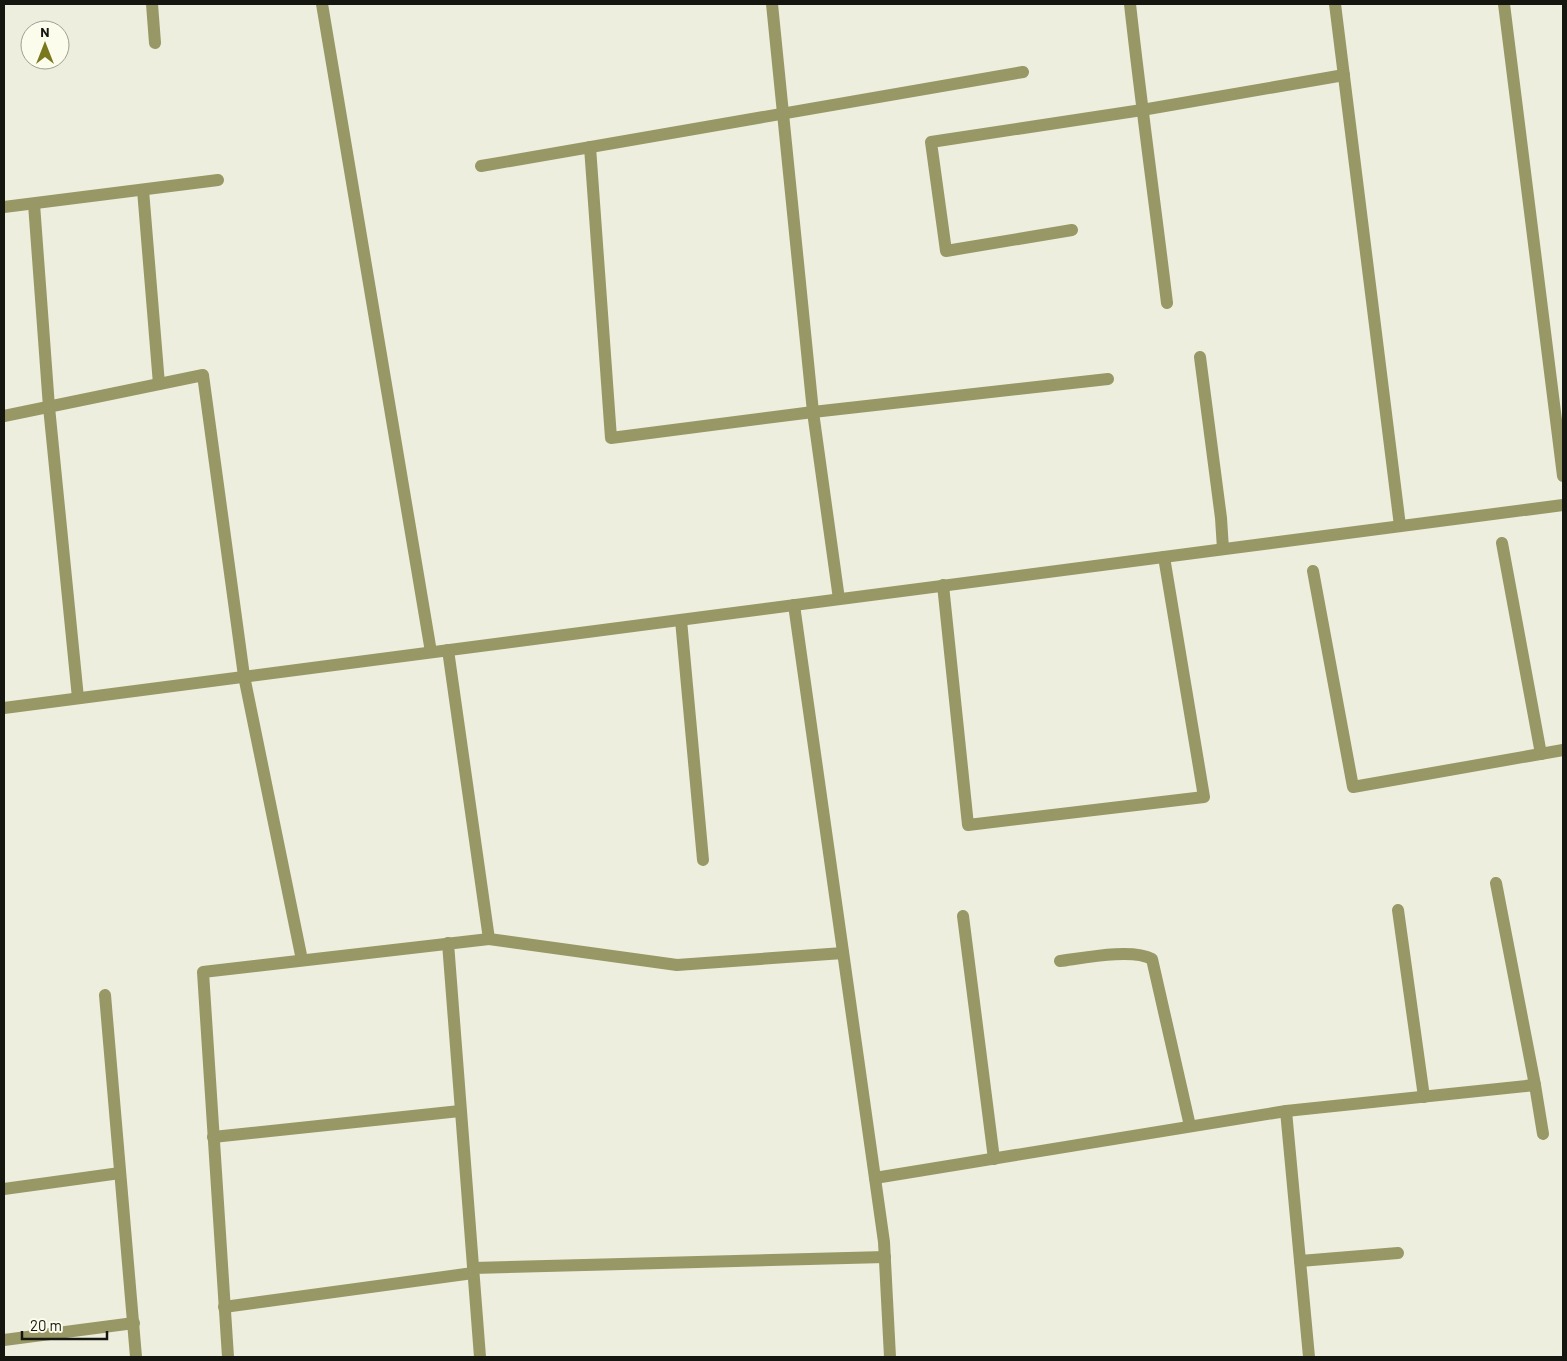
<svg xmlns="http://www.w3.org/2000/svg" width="1567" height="1361" font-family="Barlow,sans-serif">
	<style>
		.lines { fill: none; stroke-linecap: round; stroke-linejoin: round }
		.minor { stroke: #989866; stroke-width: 12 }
	</style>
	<rect width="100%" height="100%" fill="#eeeede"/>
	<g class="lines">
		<g class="minor">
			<path d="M152,4L155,43"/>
			<path d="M322,4L431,652"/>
			<path d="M772,4L813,412L839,599"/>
			<path d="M1130,4C1141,104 1155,203 1167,303"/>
			<path d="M1335,4L1400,526"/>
			<path d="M1504,4L1563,476"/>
			<path d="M590,147L611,438L813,412L1108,379"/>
			<path d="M481,166L1023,72"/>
			<path d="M143,190L159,384"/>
			<path d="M34,204L49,407L78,698"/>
			<path d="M4,207L218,180"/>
			<path d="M1072,230L946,251L931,142L1142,110L1344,75"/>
			<path d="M1200,357L1221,518L1223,549"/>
			<path d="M4,416L203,375L244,676L302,960"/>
			<path d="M1502,543L1541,754"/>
			<path d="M1313,571L1353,787L1563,750"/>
			<path d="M943,585L968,825L1204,797L1164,557"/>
			<path d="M794,605L884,1242L890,1357"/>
			<path d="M681,620L703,860"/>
			<path d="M4,708L1563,505"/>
			<path d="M1496,883L1535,1085L1543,1134"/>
			<path d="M1398,910L1424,1097"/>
			<path d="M963,916L994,1159"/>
			<path d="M489,939L677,965L843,953"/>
			<path d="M448,943L480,1357"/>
			<path d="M1060,961C1083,958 1132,948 1152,959L1190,1126"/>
			<path d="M105,995L136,1357"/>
			<path d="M1286,1111L1309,1357"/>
			<path d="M213,1137L460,1111"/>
			<path d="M875,1178L1286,1111L1535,1085"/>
			<path d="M4,1189L120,1173"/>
			<path d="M1300,1261L1398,1253"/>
			<path d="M473,1268L885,1257"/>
			<path d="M224,1307L473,1273"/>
			<path d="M4,1340L134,1323"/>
			<path d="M228,1357L203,972L489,939L448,650"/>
		</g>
	</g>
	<rect width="1567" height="1361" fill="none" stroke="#161611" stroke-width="10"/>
	<g transform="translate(45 45)"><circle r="24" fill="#fbfceb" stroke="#9fa094"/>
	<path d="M0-4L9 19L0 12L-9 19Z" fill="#7a781f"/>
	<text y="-8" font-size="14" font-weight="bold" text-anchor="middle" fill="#161611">N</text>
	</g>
	<path d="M22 1331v8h85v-8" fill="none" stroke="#161611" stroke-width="2.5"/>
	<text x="30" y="1331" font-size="15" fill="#161611" stroke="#fbfceb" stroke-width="4" paint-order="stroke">20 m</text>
</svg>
